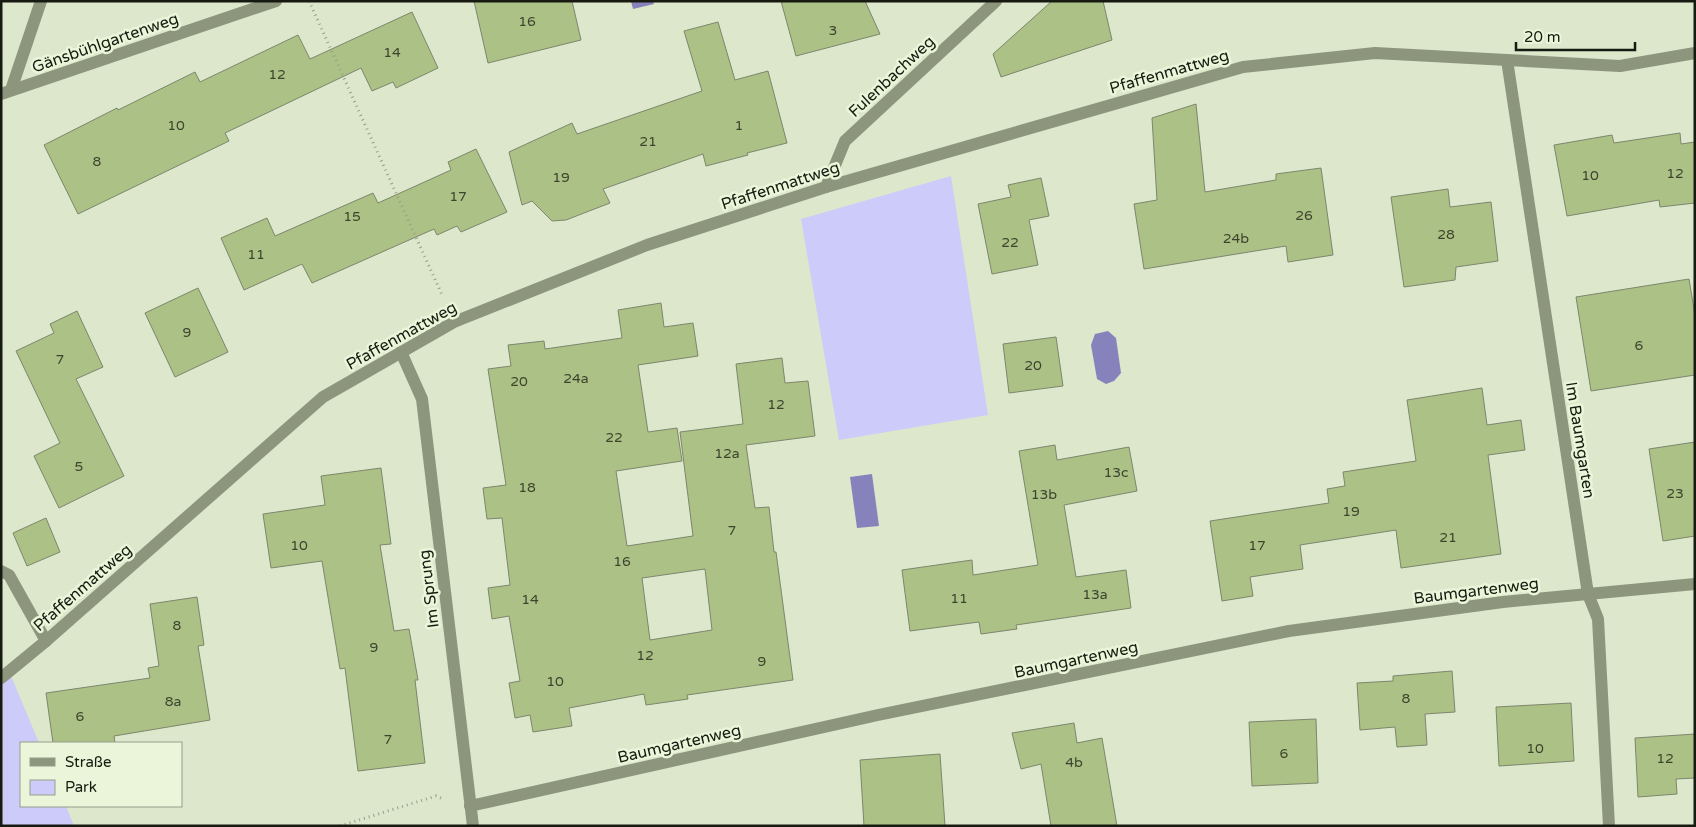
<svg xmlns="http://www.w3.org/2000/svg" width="1696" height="827" font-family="'Varela Round',sans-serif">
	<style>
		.green { fill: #cdcbf9 }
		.water { fill: #8782bb }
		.building { fill: #acc185; stroke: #7d866d; fill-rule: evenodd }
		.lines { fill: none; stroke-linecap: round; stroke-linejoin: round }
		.path { stroke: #979f8a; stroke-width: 3; stroke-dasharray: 1 4; stroke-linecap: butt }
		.service { stroke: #8d967d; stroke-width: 12 }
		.minor { stroke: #8d967d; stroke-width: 12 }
		.labels { text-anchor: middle; stroke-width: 5; stroke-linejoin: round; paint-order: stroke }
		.number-label { font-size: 14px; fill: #3c442d }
		.street-label { font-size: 16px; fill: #161a10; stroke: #eaf5d9 }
	</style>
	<rect width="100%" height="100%" fill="#dde7cc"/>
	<g class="green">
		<path d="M951,176L988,415L839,440L801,219Z"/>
		<path d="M9,671L39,743H21V806H66L74,826H1V678Z"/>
	</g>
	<g class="water">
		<path d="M631,1H653L654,4L633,9Z"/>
		<path d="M1108,331L1116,338L1121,373L1114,381L1106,384L1097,379L1091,345L1095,334Z"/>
		<path d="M872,474L879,526L857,528L850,477Z"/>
	</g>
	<g class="building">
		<path d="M474,1H572L581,40L488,63Z"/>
		<path d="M781,1H865L880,34L796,56Z"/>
		<path d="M1052,1H1103L1112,40L1001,77L993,54Z"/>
		<path d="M412,12L438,68L396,88L393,82L372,91L361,68L225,133L229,141L78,214L44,145L117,108L118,110L195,72L200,82L298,35L310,59Z"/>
		<path d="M718,22L735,80L768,71L787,143L747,153L748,155L706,166L703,154L603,189L610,203L566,220L552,221L532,201L522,205L509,152L572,123L577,134L702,91L684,31Z"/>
		<path d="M1196,104L1205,192L1276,180V174L1321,168L1333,255L1288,262L1286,246L1144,269L1134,204L1157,200L1152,118Z"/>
		<path d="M1680,133L1681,144L1695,142V203L1660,207L1659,200L1567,216L1554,145L1612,135L1614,143Z"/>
		<path d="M476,149L507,212L461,232L457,226L437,235L434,229L312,283L302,264L244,290L221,238L267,218L275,236L373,193L378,203L451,170L448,162Z"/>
		<path d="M1041,178L1049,216L1029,220L1038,265L992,274L978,204L1011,197L1008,185Z"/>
		<path d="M1448,189L1450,207L1491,202L1498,261L1456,267L1455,280L1404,287L1391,197Z"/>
		<path d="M1689,279L1695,315V375L1591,391L1576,297Z"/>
		<path d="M198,288L228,352L175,377L145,313Z"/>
		<path d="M661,303L664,327L693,323L698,356L638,365L648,432L677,428L682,461L616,471L627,546L693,536L680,432L743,424L736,364L782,358L785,383L808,381L815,436L746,445L755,508L769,507L774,552H776L793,680L687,695L688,699L646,705L644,694L569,708L572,726L533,732L530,715L515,718L509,683L520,681L509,616L492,619L488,588L510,585L502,518L487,519L483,488L506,485L488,369L511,366L508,345L544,341L545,349L622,338L618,310ZM705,569L712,630L650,640L642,578Z"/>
		<path d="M77,311L103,367L76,379L124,476L59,508L34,456L60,443L16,351L54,333L50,324Z"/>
		<path d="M1056,337L1063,386L1009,393L1003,344Z"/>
		<path d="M1482,388L1487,425L1521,420L1525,450L1488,455L1501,554L1401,568L1396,530L1300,545L1303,569L1250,577L1253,596L1222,601L1210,521L1329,503L1327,489L1345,486L1343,472L1416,461L1407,400Z"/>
		<path d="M1695,442V536L1663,541L1649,449Z"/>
		<path d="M1055,445L1057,460L1129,447L1137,491L1064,505L1076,577L1126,570L1131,608L1016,625L1017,629L981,634L979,622L910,631L902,570L972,560L973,575L1038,565L1019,451Z"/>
		<path d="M381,468L391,544L380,545L394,631L409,629L418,680H415L425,763L358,771L345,668L340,669L322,561L271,568L263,514L325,505L321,476Z"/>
		<path d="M46,518L60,552L27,566L13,533Z"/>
		<path d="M197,597L204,645L198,646L210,720L114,736L115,743H53L46,693L150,678L148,668L159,666L150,604Z"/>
		<path d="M1452,671L1455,712L1425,714L1427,745L1397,747L1395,727L1360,730L1357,683L1393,681V676Z"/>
		<path d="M1571,703L1574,761L1499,766L1496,707Z"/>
		<path d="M1316,719L1318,783L1252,786L1249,722Z"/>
		<path d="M1074,723L1077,743L1102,738L1117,826H1051L1041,764L1021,769L1012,733Z"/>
		<path d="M1695,734V778L1676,779L1677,794L1638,797L1635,738Z"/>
		<path d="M940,754L945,826H864L860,760Z"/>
	</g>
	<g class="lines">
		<g class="path">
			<path d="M309,1L443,297"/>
			<path d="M340,826L436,796L443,799"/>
		</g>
		<path class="service" d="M1,571L9,575L46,641"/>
		<g class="minor">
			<path d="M1507,60L1588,594L1598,619L1609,826"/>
			<path d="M11,90L41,1"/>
			<path d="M1,94L276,1"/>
			<path d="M826,187L845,141L996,1"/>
			<path d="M401,352L422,399L473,826"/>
			<path d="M1,678L46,641L323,397L454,322L647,245L826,187L1243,67L1375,53L1620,66L1695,53"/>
			<path d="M470,806L878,715L1289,631L1503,602L1695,584"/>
		</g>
	</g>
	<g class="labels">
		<g class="number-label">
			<text x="527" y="26">16</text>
			<text x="833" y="35">3</text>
			<text x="392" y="57">14</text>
			<text x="277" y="79">12</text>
			<text x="176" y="130">10</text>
			<text x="739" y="130">1</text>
			<text x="648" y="146">21</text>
			<text x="97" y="166">8</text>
			<text x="1675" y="178">12</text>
			<text x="1590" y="180">10</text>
			<text x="561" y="182">19</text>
			<text x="458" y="201">17</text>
			<text x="1304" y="220">26</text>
			<text x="352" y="221">15</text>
			<text x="1446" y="239">28</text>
			<text x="1236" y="243">24b</text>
			<text x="1010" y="247">22</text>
			<text x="256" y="259">11</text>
			<text x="187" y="337">9</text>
			<text x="1639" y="350">6</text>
			<text x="60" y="364">7</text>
			<text x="1033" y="370">20</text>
			<text x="576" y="383">24a</text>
			<text x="519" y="386">20</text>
			<text x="776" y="409">12</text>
			<text x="614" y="442">22</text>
			<text x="727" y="458">12a</text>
			<text x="79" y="471">5</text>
			<text x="1116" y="477">13c</text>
			<text x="527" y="492">18</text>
			<text x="1675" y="498">23</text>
			<text x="1044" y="499">13b</text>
			<text x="1351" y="516">19</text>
			<text x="732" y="535">7</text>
			<text x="1448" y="542">21</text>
			<text x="299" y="550">10</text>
			<text x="1257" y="550">17</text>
			<text x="622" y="566">16</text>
			<text x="1095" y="599">13a</text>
			<text x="959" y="603">11</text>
			<text x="530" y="604">14</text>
			<text x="177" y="630">8</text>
			<text x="374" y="652">9</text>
			<text x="645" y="660">12</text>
			<text x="762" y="666">9</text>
			<text x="555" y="686">10</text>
			<text x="1406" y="703">8</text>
			<text x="173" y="706">8a</text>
			<text x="80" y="721">6</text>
			<text x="388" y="744">7</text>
			<text x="1535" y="753">10</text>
			<text x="1284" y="758">6</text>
			<text x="1665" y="763">12</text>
			<text x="1074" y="767">4b</text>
		</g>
		<g class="street-label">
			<text transform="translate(105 42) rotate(-19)" y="6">Gänsbühlgartenweg</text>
			<text transform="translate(1169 71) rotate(-16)" y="6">Pfaffenmattweg</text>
			<text transform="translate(891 76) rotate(-43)" y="6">Fulenbachweg</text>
			<text transform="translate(780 185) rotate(-18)" y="6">Pfaffenmattweg</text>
			<text transform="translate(401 335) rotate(-29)" y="6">Pfaffenmattweg</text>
			<text transform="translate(1581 440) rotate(81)" y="6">Im Baumgarten</text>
			<text transform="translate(82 587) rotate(-41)" y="6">Pfaffenmattweg</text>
			<text transform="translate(428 589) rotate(-97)" y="6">Im Sprung</text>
			<text transform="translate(1476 590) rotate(-7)" y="6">Baumgartenweg</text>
			<text transform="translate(1076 659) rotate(-12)" y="6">Baumgartenweg</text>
			<text transform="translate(679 743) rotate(-13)" y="6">Baumgartenweg</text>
		</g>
	</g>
	<rect width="1696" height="827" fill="none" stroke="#161a10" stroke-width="5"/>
	<rect x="20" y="742" width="162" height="65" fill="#eaf5d9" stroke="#959d89"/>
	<rect x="30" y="758" width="25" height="8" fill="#8d967d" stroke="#959d89"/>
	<text x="65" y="767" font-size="15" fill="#161a10">Straße</text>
	<rect x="30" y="780" width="25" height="15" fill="#cdcbf9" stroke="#959d89"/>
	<text x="65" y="792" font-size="15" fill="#161a10">Park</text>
	<path d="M1516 42v8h119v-8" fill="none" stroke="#161a10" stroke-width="2.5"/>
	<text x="1524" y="42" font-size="15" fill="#161a10" stroke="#eaf5d9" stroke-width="4" paint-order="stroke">20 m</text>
</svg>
